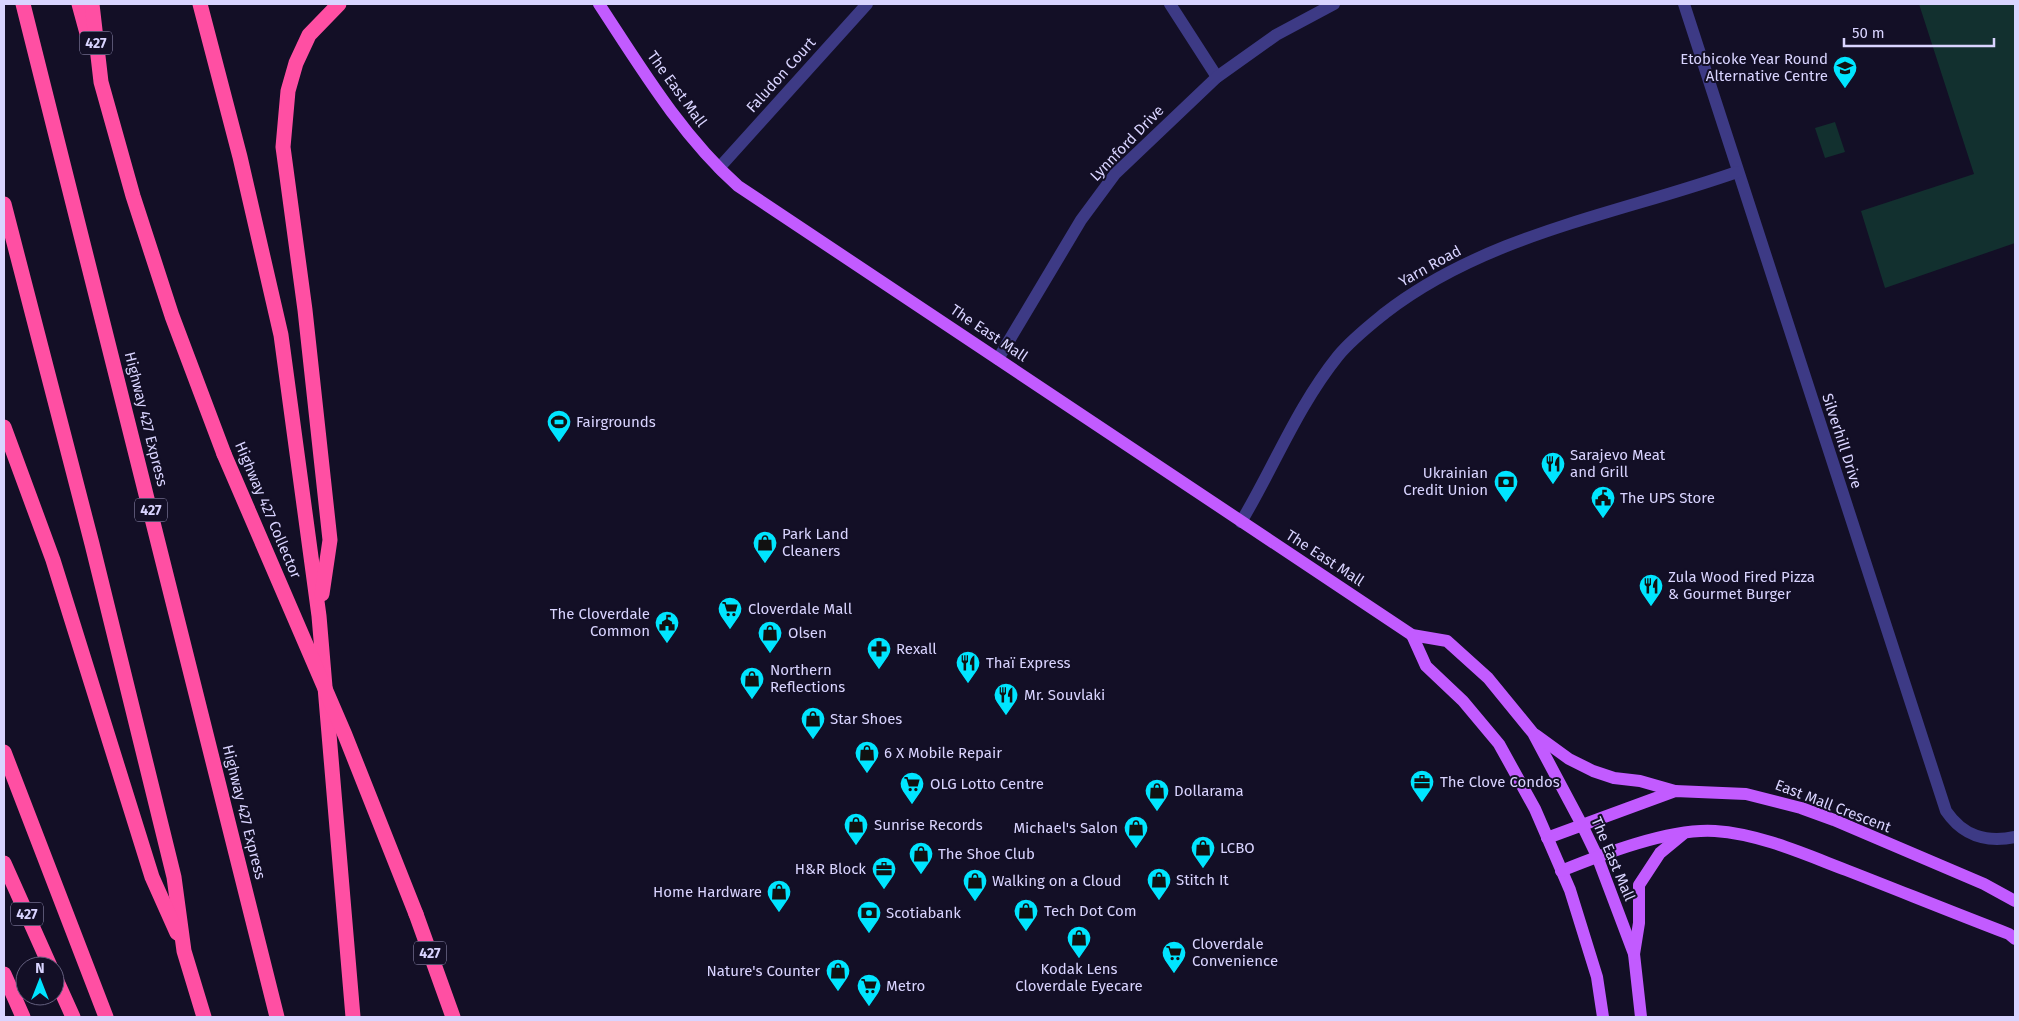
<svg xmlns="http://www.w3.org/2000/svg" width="2019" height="1021" font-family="'Fira Sans',sans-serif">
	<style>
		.green { fill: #12302f }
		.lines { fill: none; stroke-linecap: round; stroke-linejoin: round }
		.minor { stroke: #3d3a85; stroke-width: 12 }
		.major { stroke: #c25bff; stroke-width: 12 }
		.highway { stroke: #ff4fa3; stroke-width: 15 }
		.highway-bridge { stroke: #ff4fa3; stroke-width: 15 }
		.labels { text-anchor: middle; stroke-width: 4; stroke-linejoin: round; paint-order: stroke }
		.shield { fill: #130f26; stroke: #9e99be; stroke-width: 1 }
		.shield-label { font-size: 14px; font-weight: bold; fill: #d9d4ff }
		.poi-label { font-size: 15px; fill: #d9d4ff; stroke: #130f26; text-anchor: start }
		.street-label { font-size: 15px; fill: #d9d4ff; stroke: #130f26 }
	</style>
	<rect width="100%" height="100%" fill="#130f26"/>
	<g class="green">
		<path d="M1919,4H2015V243L1885,288L1861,211L1974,174Z"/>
		<path d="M1835,122L1845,152L1825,158L1815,128Z"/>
	</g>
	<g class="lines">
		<g class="minor">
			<path d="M1170,4L1217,77"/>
			<path d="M1684,4L1946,811C1963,836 1986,843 2015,837"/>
			<path d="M719,168L867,4"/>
			<path d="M998,359L1081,220L1115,174L1217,77L1276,35L1334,4"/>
			<path d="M1241,522C1274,467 1297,407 1338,356C1351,340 1369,326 1385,313C1487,234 1618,214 1737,172"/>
		</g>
		<g class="major">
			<path d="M599,4C641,68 681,135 738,186L1412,635L1447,641L1488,678L1533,733L1582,825L1597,856L1634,954L1641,1017"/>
			<path d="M1412,635L1426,666L1463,701L1499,744L1535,809L1570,890L1597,977L1603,1017"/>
			<path d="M1536,735L1569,759L1593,771L1614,778L1640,781L1675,791"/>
			<path d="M1547,838L1675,791L1746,794L1801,808L1834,820L1984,884L2015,901"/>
			<path d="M1561,871C1603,854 1670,828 1715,831C1760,834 1804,854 1846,870C1900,891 1954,913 2009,934L2015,939"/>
			<path d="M1634,954L1639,923V885L1660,853L1683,834"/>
		</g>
		<g class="highway">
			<path d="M23,4L277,1017"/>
			<path d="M79,4L88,37"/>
			<path d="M92,4L101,82L133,196L172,316L224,454"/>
			<path d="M200,4L240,157L281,335L319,616L353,1017"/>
			<path d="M4,204L92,544L174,877L184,951L204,1017"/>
			<path d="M4,427L53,560L152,877L177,933"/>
			<path d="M322,594L330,540L305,310L283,147L288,91L296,63L309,35L339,4"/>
			<path d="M4,752L106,1017"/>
			<path d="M4,863L50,966"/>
			<path d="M416,914L453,1017"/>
			<path d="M4,974L23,1017"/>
			<path d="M55,977L73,1017"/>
		</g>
		<path class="highway-bridge" d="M224,454L345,735L416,914"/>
	</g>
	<defs>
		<symbol id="school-pin" viewBox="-11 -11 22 30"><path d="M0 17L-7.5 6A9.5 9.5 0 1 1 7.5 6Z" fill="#00e5ff" stroke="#130f26"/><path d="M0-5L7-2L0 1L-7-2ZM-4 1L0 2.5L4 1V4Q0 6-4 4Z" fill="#111"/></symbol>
		<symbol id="stadium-pin" viewBox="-11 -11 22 30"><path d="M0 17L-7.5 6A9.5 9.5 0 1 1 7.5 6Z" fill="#00e5ff" stroke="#130f26"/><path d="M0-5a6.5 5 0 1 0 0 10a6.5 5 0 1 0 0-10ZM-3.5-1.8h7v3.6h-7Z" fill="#111"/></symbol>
		<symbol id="restaurant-pin" viewBox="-11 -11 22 30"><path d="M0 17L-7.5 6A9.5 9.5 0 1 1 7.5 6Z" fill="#00e5ff" stroke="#130f26"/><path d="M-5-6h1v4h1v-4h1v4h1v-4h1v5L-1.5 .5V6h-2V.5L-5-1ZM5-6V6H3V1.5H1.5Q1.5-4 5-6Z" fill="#111"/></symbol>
		<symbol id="bank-pin" viewBox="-11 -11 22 30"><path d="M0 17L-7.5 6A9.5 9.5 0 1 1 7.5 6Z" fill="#00e5ff" stroke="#130f26"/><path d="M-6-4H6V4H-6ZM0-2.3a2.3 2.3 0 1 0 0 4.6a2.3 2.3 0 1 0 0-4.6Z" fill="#111"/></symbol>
		<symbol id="civic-pin" viewBox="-11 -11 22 30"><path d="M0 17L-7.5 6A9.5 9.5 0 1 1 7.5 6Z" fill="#00e5ff" stroke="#130f26"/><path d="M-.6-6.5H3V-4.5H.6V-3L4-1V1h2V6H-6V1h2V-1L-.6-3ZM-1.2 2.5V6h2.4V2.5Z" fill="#111"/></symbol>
		<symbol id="shop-pin" viewBox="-11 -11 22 30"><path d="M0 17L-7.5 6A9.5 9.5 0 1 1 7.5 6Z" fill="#00e5ff" stroke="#130f26"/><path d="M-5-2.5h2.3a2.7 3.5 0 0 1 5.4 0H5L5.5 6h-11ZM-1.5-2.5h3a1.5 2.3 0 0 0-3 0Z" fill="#111"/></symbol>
		<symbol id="supermarket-pin" viewBox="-11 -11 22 30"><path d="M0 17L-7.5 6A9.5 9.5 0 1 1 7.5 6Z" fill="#00e5ff" stroke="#130f26"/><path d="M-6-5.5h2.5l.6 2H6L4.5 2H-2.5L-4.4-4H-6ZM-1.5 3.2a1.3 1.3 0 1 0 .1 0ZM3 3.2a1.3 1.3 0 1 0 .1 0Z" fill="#111"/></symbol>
		<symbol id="pharmacy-pin" viewBox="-11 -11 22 30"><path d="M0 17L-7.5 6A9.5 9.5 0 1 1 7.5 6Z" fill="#00e5ff" stroke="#130f26"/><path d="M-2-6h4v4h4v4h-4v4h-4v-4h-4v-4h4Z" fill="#111"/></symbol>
		<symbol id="office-pin" viewBox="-11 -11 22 30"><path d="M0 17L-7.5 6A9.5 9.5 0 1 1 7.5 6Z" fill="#00e5ff" stroke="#130f26"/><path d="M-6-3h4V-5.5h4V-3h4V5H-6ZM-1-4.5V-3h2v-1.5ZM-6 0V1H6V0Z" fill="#111"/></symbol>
	</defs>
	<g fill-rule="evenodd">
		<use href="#school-pin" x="1831" y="54" width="28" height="38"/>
		<use href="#stadium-pin" x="545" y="408" width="28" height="38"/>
		<use href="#restaurant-pin" x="1539" y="450" width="28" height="38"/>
		<use href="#bank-pin" x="1492" y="468" width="28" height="38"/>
		<use href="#civic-pin" x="1589" y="484" width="28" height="38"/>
		<use href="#shop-pin" x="751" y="529" width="28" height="38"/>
		<use href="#restaurant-pin" x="1637" y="572" width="28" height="38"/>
		<use href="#supermarket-pin" x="716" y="595" width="28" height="38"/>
		<use href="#civic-pin" x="653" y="609" width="28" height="38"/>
		<use href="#shop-pin" x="756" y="619" width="28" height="38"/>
		<use href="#pharmacy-pin" x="865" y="635" width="28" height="38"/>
		<use href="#restaurant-pin" x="954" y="649" width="28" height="38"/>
		<use href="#shop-pin" x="738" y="665" width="28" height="38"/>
		<use href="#restaurant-pin" x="992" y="681" width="28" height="38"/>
		<use href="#shop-pin" x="799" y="705" width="28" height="38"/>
		<use href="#shop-pin" x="853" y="739" width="28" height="38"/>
		<use href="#office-pin" x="1408" y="768" width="28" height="38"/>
		<use href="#supermarket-pin" x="898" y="770" width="28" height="38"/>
		<use href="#shop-pin" x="1143" y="777" width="28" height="38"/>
		<use href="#shop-pin" x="842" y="811" width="28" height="38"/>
		<use href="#shop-pin" x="1122" y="814" width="28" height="38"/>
		<use href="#shop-pin" x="1189" y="834" width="28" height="38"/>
		<use href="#shop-pin" x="907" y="840" width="28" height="38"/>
		<use href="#office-pin" x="870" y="855" width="28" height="38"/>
		<use href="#shop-pin" x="1145" y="866" width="28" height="38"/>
		<use href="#shop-pin" x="961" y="867" width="28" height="38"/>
		<use href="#shop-pin" x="765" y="878" width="28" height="38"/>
		<use href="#shop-pin" x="1012" y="897" width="28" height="38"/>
		<use href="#bank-pin" x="855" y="899" width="28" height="38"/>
		<use href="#shop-pin" x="1065" y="924" width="28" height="38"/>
		<use href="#supermarket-pin" x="1160" y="939" width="28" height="38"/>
		<use href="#shop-pin" x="824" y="957" width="28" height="38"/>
		<use href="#supermarket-pin" x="855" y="972" width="28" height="38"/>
	</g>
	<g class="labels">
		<g class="shield">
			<rect x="80" y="31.5" width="32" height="23" rx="4"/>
			<rect x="135" y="498.5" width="32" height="23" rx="4"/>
			<rect x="11" y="902.5" width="32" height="23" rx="4"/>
			<rect x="414" y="941.5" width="32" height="23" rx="4"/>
		</g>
		<g class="shield-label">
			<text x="96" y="48">427</text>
			<text x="151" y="515">427</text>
			<text x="27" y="919">427</text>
			<text x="430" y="958">427</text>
		</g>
		<g class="poi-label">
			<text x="1828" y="64" text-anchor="end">Etobicoke Year Round<tspan x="1828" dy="17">Alternative Centre</tspan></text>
			<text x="576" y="427">Fairgrounds</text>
			<text x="1570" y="460">Sarajevo Meat<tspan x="1570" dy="17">and Grill</tspan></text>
			<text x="1488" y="478" text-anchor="end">Ukrainian<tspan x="1488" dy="17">Credit Union</tspan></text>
			<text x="1620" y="503">The UPS Store</text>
			<text x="782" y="539">Park Land<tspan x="782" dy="17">Cleaners</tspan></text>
			<text x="1668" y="582">Zula Wood Fired Pizza<tspan x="1668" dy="17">&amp; Gourmet Burger</tspan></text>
			<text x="748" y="614">Cloverdale Mall</text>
			<text x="650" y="619" text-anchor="end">The Cloverdale<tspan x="650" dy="17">Common</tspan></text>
			<text x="788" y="638">Olsen</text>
			<text x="896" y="654">Rexall</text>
			<text x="986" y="668">Thaï Express</text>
			<text x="770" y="675">Northern<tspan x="770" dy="17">Reflections</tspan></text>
			<text x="1024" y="700">Mr. Souvlaki</text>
			<text x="830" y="724">Star Shoes</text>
			<text x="884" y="758">6 X Mobile Repair</text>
			<text x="1440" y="787">The Clove Condos</text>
			<text x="930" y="789">OLG Lotto Centre</text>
			<text x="1174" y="796">Dollarama</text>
			<text x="874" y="830">Sunrise Records</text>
			<text x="1118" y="833" text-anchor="end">Michael's Salon</text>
			<text x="1220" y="853">LCBO</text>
			<text x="938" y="859">The Shoe Club</text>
			<text x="866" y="874" text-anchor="end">H&amp;R Block</text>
			<text x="1176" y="885">Stitch It</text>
			<text x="992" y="886">Walking on a Cloud</text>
			<text x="762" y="897" text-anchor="end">Home Hardware</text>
			<text x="1044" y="916">Tech Dot Com</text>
			<text x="886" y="918">Scotiabank</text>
			<text x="1192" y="949">Cloverdale<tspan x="1192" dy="17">Convenience</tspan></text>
			<text x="1079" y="974" text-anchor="middle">Kodak Lens<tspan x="1079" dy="17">Cloverdale Eyecare</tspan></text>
			<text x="820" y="976" text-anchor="end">Nature's Counter</text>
			<text x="886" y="991">Metro</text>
		</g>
		<g class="street-label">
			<text transform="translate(781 75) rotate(-48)" y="5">Faludon Court</text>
			<text transform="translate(677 89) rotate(54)" y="5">The East Mall</text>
			<text transform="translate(1127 143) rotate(-46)" y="5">Lynnford Drive</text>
			<text transform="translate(1430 266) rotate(-29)" y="5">Yarn Road</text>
			<text transform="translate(989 333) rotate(34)" y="5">The East Mall</text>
			<text transform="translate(146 419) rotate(76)" y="5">Highway 427 Express</text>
			<text transform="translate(1842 441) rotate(72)" y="5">Silverhill Drive</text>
			<text transform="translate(268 510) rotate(67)" y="5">Highway 427 Collector</text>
			<text transform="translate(1325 558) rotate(33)" y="5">The East Mall</text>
			<text transform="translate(1833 806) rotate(21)" y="5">East Mall Crescent</text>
			<text transform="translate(244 812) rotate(76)" y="5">Highway 427 Express</text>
			<text transform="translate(1613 859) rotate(67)" y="5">The East Mall</text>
		</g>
	</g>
	<rect width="2019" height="1021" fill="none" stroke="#d9d4ff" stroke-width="10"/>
	<g transform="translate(40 981)"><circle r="24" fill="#130f26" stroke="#625e7d"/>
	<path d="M0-4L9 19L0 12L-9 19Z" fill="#00e5ff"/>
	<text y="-8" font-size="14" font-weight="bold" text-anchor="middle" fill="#d9d4ff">N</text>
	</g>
	<path d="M1844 38v8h150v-8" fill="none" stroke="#d9d4ff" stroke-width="2.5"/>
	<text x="1852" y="38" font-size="15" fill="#d9d4ff" stroke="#130f26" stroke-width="4" paint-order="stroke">50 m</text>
</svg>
